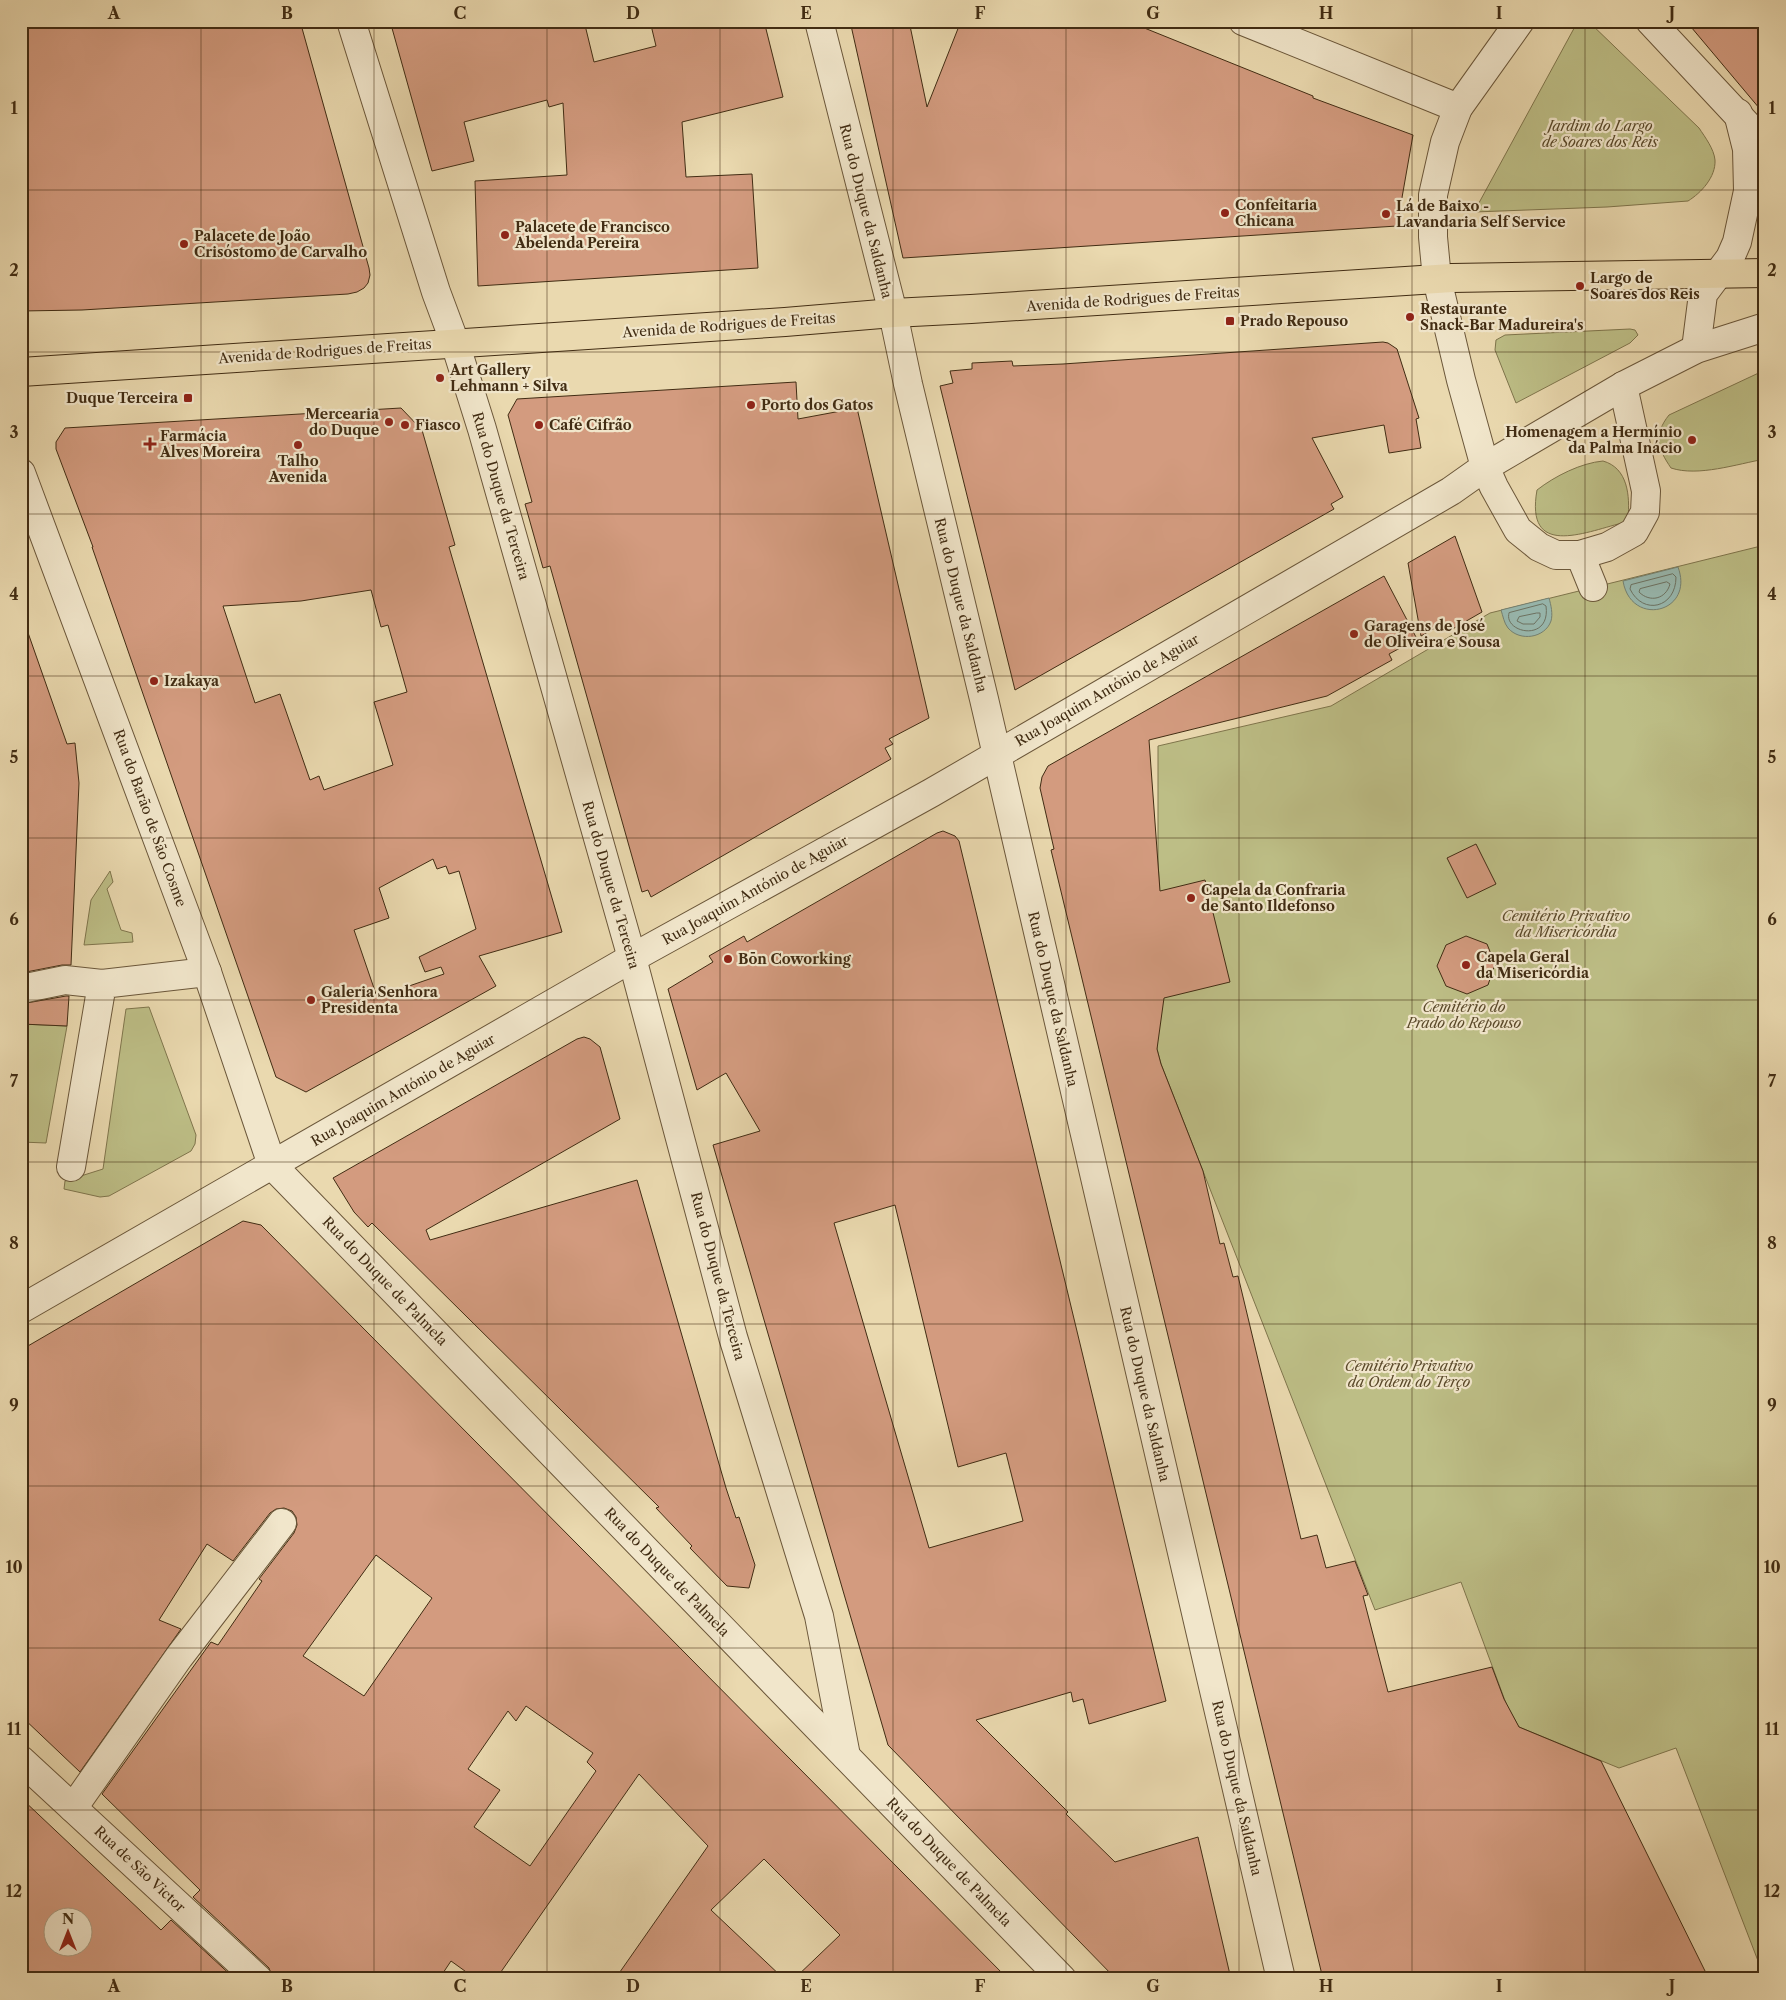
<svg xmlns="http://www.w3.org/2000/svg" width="1786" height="2000" font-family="'Libre Caslon Text',serif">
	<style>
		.green { fill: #bdbe86; stroke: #7f754c }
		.water { fill: #98b9b0; stroke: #758171 }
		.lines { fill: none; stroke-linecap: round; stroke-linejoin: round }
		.shore { stroke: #6c7262; stroke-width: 1 }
		.building { fill: #d39b7f; stroke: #412c13; fill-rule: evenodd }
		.minor-casing { stroke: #6b573a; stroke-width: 30 }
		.major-casing { stroke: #412c13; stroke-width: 30 }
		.minor { stroke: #f1e6cb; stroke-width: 28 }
		.major { stroke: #ead9af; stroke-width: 28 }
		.grid { fill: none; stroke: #412c13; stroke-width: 1; stroke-opacity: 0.55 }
		.poi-dot { fill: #8f2418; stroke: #f1e6cb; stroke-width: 2 }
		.labels { text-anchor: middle; stroke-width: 4.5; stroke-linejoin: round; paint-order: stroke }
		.park-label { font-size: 14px; font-style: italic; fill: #5a492a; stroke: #f1e6cb }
		.poi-label { font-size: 14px; font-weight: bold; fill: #412c13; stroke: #f1e6cb; text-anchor: start }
		.street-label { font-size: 14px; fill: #412c13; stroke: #f1e6cb }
		.neatline { fill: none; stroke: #412c13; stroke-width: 2 }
		.grid-label { font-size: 16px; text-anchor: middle; font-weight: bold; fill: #412c13 }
	</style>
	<rect width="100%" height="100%" fill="#ead9af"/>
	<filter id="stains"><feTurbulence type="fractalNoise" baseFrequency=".004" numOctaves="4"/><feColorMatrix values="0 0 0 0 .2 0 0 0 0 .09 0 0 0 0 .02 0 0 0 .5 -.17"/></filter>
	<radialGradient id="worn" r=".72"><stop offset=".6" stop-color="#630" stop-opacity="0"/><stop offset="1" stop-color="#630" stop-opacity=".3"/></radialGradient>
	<g class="green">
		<path d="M1578,21H1588L1699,128C1705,137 1714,149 1715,160C1716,177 1701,193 1688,201L1607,207L1474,212Z"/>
		<path d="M1630,329L1635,330L1638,335L1630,343L1516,403L1495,350L1496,340L1505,335Z"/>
		<path d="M1765,370V459C1737,464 1698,477 1671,468C1658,449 1653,435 1669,415Z"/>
		<path d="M1603,461C1628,468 1630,496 1628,518L1622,523C1583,533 1525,558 1537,490C1555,476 1581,463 1603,461Z"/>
		<path d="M1765,545V1979L1676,1748L1619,1768L1519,1727L1507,1706L1461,1582L1375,1610L1161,1064L1157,1049L1162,937L1158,861V746L1331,706L1490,613Z"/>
		<path d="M110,871L113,882L107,889L121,930L132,933L133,942L84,945L91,900Z"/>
		<path d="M149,1007L196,1135L195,1144L191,1151L109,1196L100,1197L64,1189L65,1181L103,1169L126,1009Z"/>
		<path d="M21,1024L67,1026L46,1143L21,1142Z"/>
	</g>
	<g class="water">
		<path d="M1678,567C1695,613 1631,628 1623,581Z"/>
		<path d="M1549,598C1551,605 1553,614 1551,621C1545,638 1520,642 1508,628C1504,623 1503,616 1501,610Z"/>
	</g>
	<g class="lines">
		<g class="shore">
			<path d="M1673,574L1676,577C1676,608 1643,616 1630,589L1631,585Z"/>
			<path d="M1667,582L1670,584C1666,599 1650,603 1639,592L1640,589Z"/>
			<path d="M1543,604L1546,606C1551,643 1503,633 1509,613Z"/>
			<path d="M1537,613H1540V617L1534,624H1523L1517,621L1519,617Z"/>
		</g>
	</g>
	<g class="building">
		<path d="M21,21H300L369,268L370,275L368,283L364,288L357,292L348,294L82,310L21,311Z"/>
		<path d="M390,21H584L594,62L656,46L650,21H764L783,97L682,122L686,177L752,174L758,268L478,286L475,181L567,175L563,103L549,107L547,100L464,122L474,161L432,171Z"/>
		<path d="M850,21H909L927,107L961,21H1127L1313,96V98L1413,135L1397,226L903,258Z"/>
		<path d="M1686,21H1765V115Z"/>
		<path d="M1383,342L1388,343L1397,349L1419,418L1416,419L1421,448L1389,453L1384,425L1312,438L1343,497L1331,504L1334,509L1015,690L940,386L953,383L950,371L972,369V363L1012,361L1013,366L1063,364Z"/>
		<path d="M796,382L798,419L857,408L929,718L889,739L893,744L885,748L891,759L651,897L648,890L642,892L550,566L543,568L525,504L532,502L508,415L517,399Z"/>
		<path d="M401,408L422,430L455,545L449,547L562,932L479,956L496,986L306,1092L276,1077L92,547H93L56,449V442L65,428ZM371,590L381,627L388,625L407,692L374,702L393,765L324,790L319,776L310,780L280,694L255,703L223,606L301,601ZM433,859L437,869L446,866L449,874L459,871L476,929L419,957L425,972L441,967L444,974L377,997L354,930L389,918L379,888Z"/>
		<path d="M1455,536L1482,612L1449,631L1444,623L1421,636L1408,563Z"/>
		<path d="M1384,576L1417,639L1389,654L1392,660L1327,696L1149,740L1160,891L1205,880L1230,982L1164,998L1157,1049L1161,1064L1203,1171L1220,1244L1224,1243L1233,1277L1238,1276L1301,1539L1317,1535L1326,1568L1355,1561L1368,1595L1363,1596L1388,1692L1492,1667L1504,1699L1519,1727L1601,1761L1709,1979H1323L1051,850L1054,849L1040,788L1042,777L1048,766Z"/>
		<path d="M26,627L67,744L75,743L79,783L71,965H62L21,973V628Z"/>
		<path d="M943,831L955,836L959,841L1166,1701L1089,1724L1083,1699L1073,1702L1071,1692L976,1720L1068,1812L1066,1814L1115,1862L1198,1837L1231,1979H1116L888,1745L713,1145L760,1131L726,1073L697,1090L668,989L713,962L709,956L744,936L747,942L937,833ZM895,1205L958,1467L1006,1453L1023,1521L929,1548L834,1223Z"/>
		<path d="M1476,844L1496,884L1467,898L1447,858Z"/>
		<path d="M1466,936L1487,944L1495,964L1488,985L1467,994L1446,986L1437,966L1446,945Z"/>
		<path d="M66,996H69L67,1026L21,1024V1004Z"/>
		<path d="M584,1037L590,1039L600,1047L620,1119L426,1230L430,1240L637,1180L726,1488L736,1518L739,1517L755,1565L749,1588L727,1586L690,1548L692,1546L656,1508L659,1507L372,1223L368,1227L354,1212L333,1178L577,1039Z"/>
		<path d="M243,1221L261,1225L1008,1979H794L840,1935L764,1859L711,1910L784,1979H615L708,1846L639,1774L496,1979H476L451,1961L439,1979H273L269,1968L193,1897L200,1890L102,1794L211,1642L218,1645L262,1581L259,1579L294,1533L297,1525L296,1517L292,1511L284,1508L276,1509L270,1513L233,1561L207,1544L159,1620L181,1629L80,1772L21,1716V1350ZM376,1555L432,1598L364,1696L303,1656ZM526,1706L593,1753L587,1762L596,1771L530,1866L474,1827L500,1790L468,1769L508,1711L516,1721Z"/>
		<path d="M21,1798L161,1930L171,1920L235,1979H21ZM52,1918H82V1948H52Z"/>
	</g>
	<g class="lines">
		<defs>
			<g id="minor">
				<path d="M351,21L436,292L455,343L482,429L632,958L733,1337L819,1616L846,1756"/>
				<path d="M819,21L893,313L908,384L984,699L1281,1979"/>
				<path d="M1243,21L1458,108"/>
				<path d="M1520,21L1458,108L1445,142L1433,195V237L1437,279L1461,380L1485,467L1494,487L1518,530L1539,547L1556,555H1580L1607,547L1634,532L1645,512L1646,491L1623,386"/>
				<path d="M1650,21L1749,127"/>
				<path d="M1696,349L1703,294L1730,258L1737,242L1748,191L1747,149L1738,113"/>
				<path d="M21,473L207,972L272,1165L1062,1979"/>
				<path d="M1580,555L1593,587"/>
				<path d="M21,989L65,980L102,984"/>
				<path d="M71,1167L102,984L207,972"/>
				<path d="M21,1309L632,958L931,793L1451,491L1485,467L1623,386L1696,349L1765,327"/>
				<path d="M21,1760L258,1979"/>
				<path d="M73,1808L179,1657L282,1523"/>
			</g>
			<path id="major" d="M21,372L785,322L893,313L971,309L1452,278L1765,273"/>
		</defs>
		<use href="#minor" class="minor-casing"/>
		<use href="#major" class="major-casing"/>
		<use href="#minor" class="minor"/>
		<use href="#major" class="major"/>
	</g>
	<path class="grid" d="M201,21V1979M374,21V1979M547,21V1979M720,21V1979M893,21V1979M1066,21V1979M1239,21V1979M1412,21V1979M1585,21V1979M21,190H1765M21,352H1765M21,514H1765M21,676H1765M21,838H1765M21,1000H1765M21,1162H1765M21,1324H1765M21,1486H1765M21,1648H1765M21,1810H1765"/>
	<g class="poi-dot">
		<circle cx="1225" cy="213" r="5"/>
		<circle cx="1386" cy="214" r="5"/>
		<circle cx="505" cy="235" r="5"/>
		<circle cx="184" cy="244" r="5"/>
		<circle cx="1580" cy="286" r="5"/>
		<circle cx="1410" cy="317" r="5"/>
		<rect x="1225" y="316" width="10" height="10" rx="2.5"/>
		<circle cx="440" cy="378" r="5"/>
		<rect x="183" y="393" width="10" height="10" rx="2.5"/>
		<circle cx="751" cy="405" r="5"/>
		<circle cx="389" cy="422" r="5"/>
		<circle cx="405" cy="425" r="5"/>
		<circle cx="539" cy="425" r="5"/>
		<circle cx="1692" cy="440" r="5"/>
		<path d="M147.5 436.5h5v5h5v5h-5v5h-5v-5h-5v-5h5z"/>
		<circle cx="298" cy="445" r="5"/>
		<circle cx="1354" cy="634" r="5"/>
		<circle cx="154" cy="681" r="5"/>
		<circle cx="1191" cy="898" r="5"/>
		<circle cx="728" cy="959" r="5"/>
		<circle cx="1466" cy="965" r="5"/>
		<circle cx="311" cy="1000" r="5"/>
	</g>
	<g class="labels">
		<g class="park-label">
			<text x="1600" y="131">Jardim do Largo<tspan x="1600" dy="16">de Soares dos Reis</tspan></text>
			<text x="1566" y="921">Cemitério Privativo<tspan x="1566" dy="16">da Misericórdia</tspan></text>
			<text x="1464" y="1012">Cemitério do<tspan x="1464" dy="16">Prado do Repouso</tspan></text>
			<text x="1409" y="1371">Cemitério Privativo<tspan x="1409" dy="16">da Ordem do Terço</tspan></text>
		</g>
		<g class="poi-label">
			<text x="1235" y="210">Confeitaria<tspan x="1235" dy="16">Chicana</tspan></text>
			<text x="1396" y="211">Lá de Baixo -<tspan x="1396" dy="16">Lavandaria Self Service</tspan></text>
			<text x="515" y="232">Palacete de Francisco<tspan x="515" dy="16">Abelenda Pereira</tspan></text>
			<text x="194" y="241">Palacete de João<tspan x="194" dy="16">Crisóstomo de Carvalho</tspan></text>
			<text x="1590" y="283">Largo de<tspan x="1590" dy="16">Soares dos Reis</tspan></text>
			<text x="1420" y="314">Restaurante<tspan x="1420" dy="16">Snack-Bar Madureira's</tspan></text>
			<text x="1240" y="326">Prado Repouso</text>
			<text x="450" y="375">Art Gallery<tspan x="450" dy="16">Lehmann + Silva</tspan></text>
			<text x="178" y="403" text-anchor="end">Duque Terceira</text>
			<text x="761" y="410">Porto dos Gatos</text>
			<text x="379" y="419" text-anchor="end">Mercearia<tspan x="379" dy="16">do Duque</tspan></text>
			<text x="415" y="430">Fiasco</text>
			<text x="549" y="430">Café Cifrão</text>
			<text x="1682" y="437" text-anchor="end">Homenagem a Hermínio<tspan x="1682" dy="16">da Palma Inácio</tspan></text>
			<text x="160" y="441">Farmácia<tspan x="160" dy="16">Alves Moreira</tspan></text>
			<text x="298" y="466" text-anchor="middle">Talho<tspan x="298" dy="16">Avenida</tspan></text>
			<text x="1364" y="631">Garagens de José<tspan x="1364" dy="16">de Oliveira e Sousa</tspan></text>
			<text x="164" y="686">Izakaya</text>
			<text x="1201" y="895">Capela da Confraria<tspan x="1201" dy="16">de Santo Ildefonso</tspan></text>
			<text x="1476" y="962">Capela Geral<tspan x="1476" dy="16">da Misericórdia</tspan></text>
			<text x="738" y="964">Bōn Coworking</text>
			<text x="321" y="997">Galeria Senhora<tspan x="321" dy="16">Presidenta</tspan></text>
		</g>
		<g class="street-label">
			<text transform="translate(866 211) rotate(76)" y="5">Rua do Duque da Saldanha</text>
			<text transform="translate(1133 299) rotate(-4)" y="5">Avenida de Rodrigues de Freitas</text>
			<text transform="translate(729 325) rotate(-4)" y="5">Avenida de Rodrigues de Freitas</text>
			<text transform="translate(325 351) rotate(-4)" y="5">Avenida de Rodrigues de Freitas</text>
			<text transform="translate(501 496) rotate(74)" y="5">Rua do Duque da Terceira</text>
			<text transform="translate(961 605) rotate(76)" y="5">Rua do Duque da Saldanha</text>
			<text transform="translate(1107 690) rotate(-30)" y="5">Rua Joaquim António de Aguiar</text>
			<text transform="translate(150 818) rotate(70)" y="5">Rua do Barão de São Cosme</text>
			<text transform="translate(611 885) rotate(74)" y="5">Rua do Duque da Terceira</text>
			<text transform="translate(755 890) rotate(-29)" y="5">Rua Joaquim António de Aguiar</text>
			<text transform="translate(1053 999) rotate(77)" y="5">Rua do Duque da Saldanha</text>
			<text transform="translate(403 1090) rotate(-30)" y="5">Rua Joaquim António de Aguiar</text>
			<text transform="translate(718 1276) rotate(75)" y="5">Rua do Duque da Terceira</text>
			<text transform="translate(385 1281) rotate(46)" y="5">Rua do Duque de Palmela</text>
			<text transform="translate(1145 1394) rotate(77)" y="5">Rua do Duque da Saldanha</text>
			<text transform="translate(667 1572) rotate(46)" y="5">Rua do Duque de Palmela</text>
			<text transform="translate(1237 1788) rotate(77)" y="5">Rua do Duque da Saldanha</text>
			<text transform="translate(949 1862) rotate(46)" y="5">Rua do Duque de Palmela</text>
			<text transform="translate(140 1869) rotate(43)" y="5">Rua de São Victor</text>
		</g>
	</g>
	<rect width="1786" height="2000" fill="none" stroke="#ead9af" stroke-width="55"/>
	<g transform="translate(68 1932)"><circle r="24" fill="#f1e6cb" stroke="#ab9c81"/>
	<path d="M0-4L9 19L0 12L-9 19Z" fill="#8f2418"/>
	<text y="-8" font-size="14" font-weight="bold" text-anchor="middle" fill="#412c13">N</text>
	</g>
	<rect x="28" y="28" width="1730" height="1944" class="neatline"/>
	<g class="grid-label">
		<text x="114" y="19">A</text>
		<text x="287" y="19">B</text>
		<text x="460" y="19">C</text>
		<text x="633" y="19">D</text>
		<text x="806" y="19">E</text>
		<text x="980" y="19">F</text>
		<text x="1153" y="19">G</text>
		<text x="1326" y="19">H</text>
		<text x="1499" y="19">I</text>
		<text x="1672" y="19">J</text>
		<text x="14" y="114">1</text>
		<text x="1772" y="114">1</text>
		<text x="14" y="276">2</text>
		<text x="1772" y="276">2</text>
		<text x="14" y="438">3</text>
		<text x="1772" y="438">3</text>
		<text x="14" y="600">4</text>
		<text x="1772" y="600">4</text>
		<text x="14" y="763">5</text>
		<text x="1772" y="763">5</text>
		<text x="14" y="925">6</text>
		<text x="1772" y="925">6</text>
		<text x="14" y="1087">7</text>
		<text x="1772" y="1087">7</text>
		<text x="14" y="1249">8</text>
		<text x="1772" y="1249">8</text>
		<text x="14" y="1411">9</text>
		<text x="1772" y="1411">9</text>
		<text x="14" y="1573">10</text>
		<text x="1772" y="1573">10</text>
		<text x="14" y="1735">11</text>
		<text x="1772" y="1735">11</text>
		<text x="14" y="1897">12</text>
		<text x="1772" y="1897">12</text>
		<text x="114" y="1992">A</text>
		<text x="287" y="1992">B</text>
		<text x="460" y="1992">C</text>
		<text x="633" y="1992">D</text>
		<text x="806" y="1992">E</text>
		<text x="980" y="1992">F</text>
		<text x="1153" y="1992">G</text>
		<text x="1326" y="1992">H</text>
		<text x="1499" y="1992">I</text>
		<text x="1672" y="1992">J</text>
	</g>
	<rect width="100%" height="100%" filter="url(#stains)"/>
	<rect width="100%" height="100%" fill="url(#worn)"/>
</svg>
